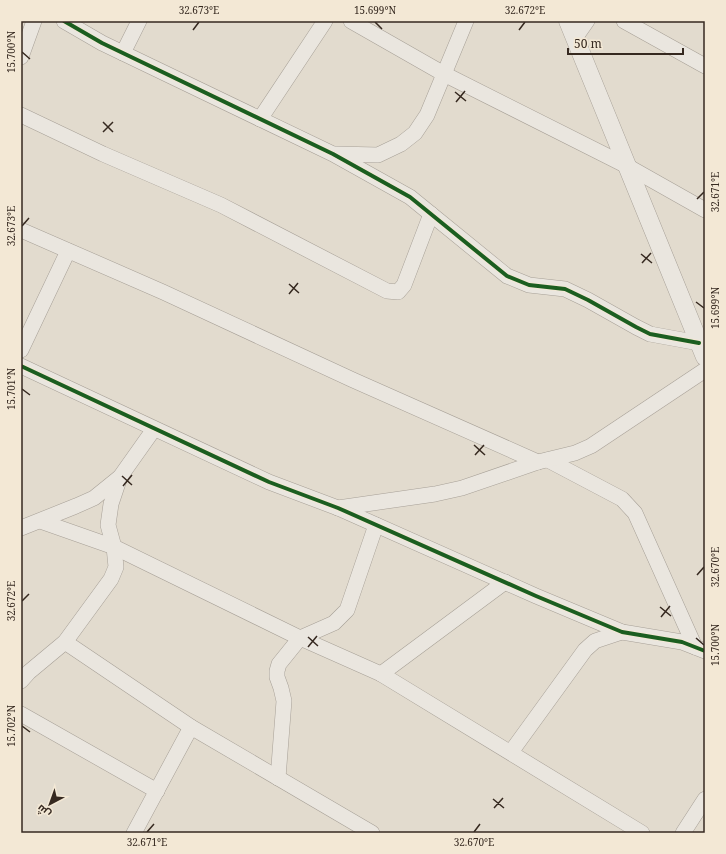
<svg xmlns="http://www.w3.org/2000/svg" width="726" height="854" font-family="'Noto Serif',Cairo,serif">
	<style>
		.lines { fill: none; stroke-linecap: round; stroke-linejoin: round }
		.minor-casing { stroke: #a7a097; stroke-width: 16 }
		.tertiary-casing { stroke: #a7a097; stroke-width: 19 }
		.minor { stroke: #eae6df; stroke-width: 15 }
		.tertiary { stroke: #eae6df; stroke-width: 18 }
		.cycleway-casing { stroke: #f3e8d5; stroke-width: 6 }
		.cycleway { stroke: #1b5e20; stroke-width: 4 }
		.ticks { fill: none; stroke: #362920; stroke-width: 1.5 }
		.neatline { fill: none; stroke: #362920; stroke-width: 1.5 }
		.ticks-label { font-size: 10px; text-anchor: middle; fill: #362920 }
	</style>
	<rect width="100%" height="100%" fill="#e2dbce"/>
	<g class="lines">
		<defs>
			<g id="minor">
				<path d="M64,21L102,43L333,154L410,197L507,276L529,285L565,289L588,300L636,327L650,334L699,343"/>
				<path d="M351,21L444,74L627,166L705,210"/>
				<path d="M624,21L705,66"/>
				<path d="M575,38L587,21"/>
				<path d="M123,53L139,21"/>
				<path d="M21,57L34,21"/>
				<path d="M21,115L103,154L221,205L387,291L398,292L404,285L431,214"/>
				<path d="M260,119L325,21"/>
				<path d="M336,154L378,155L401,144L415,133L427,115L466,21"/>
				<path d="M21,230L163,292L353,380L538,462"/>
				<path d="M21,350L68,251"/>
				<path d="M21,366L269,482L338,508L536,596L622,632L682,642L705,651"/>
				<path d="M548,460L622,499L635,513L695,647"/>
				<path d="M338,508L435,494L462,488L538,462L575,453L591,446L705,370"/>
				<path d="M40,521L114,547L300,638L381,674L642,833"/>
				<path d="M21,528L76,506L94,498L120,477"/>
				<path d="M65,642L191,727L372,833"/>
				<path d="M381,674L505,582"/>
				<path d="M21,681L29,672L65,642L111,579L116,567L114,547L108,525L111,504L120,477L154,429"/>
				<path d="M21,714L157,791"/>
				<path d="M511,752L585,650L595,641L622,632"/>
				<path d="M278,778L284,701L281,688L277,677V671L279,664L300,638L334,623L347,610L376,525"/>
				<path d="M134,833L191,727"/>
				<path d="M683,833L705,799"/>
			</g>
			<path id="tertiary" d="M568,21L705,357"/>
		</defs>
		<use href="#minor" class="minor-casing"/>
		<use href="#tertiary" class="tertiary-casing"/>
		<use href="#minor" class="minor"/>
		<use href="#tertiary" class="tertiary"/>
		<defs>
			<g id="cycleway">
				<path d="M64,21L102,43L333,154L410,197L507,276L529,285L565,289L588,300L636,327L650,334L699,343"/>
				<path d="M21,366L269,482L338,508L536,596L622,632L682,642L705,651"/>
			</g>
		</defs>
		<use href="#cycleway" class="cycleway-casing"/>
		<use href="#cycleway" class="cycleway"/>
	</g>
	<path class="ticks" d="M375,22L382,29M193,30L199,22M519,30L525,22M22,52L30,59M455,92L466,101M456,102L465,91M103,122L113,132M103,132L113,122M697,199L704,192M22,226L29,218M641,254L652,263M642,263L651,253M289,284L299,293M289,294L298,283M696,302L704,308M22,389L30,395M474,445L485,455M475,455L484,445M122,476L132,485M123,486L132,475M697,575L704,567M22,601L29,594M660,607L671,616M661,617L670,606M308,637L318,646M696,638L704,645M308,647L317,636M22,726L30,732M493,799L504,808M494,808L503,798M147,832L154,824M474,832L480,824"/>
	<rect width="726" height="854" fill="none" stroke="#f3e8d5" stroke-width="44"/>
	<g transform="translate(50 804) rotate(221)" stroke="#f3e8d5" stroke-width="3" paint-order="stroke">
	<path d="M0-3L7 15L0 10L-7 15Z" fill="#362920"/>
	<text y="-6" font-size="11" font-weight="bold" text-anchor="middle" fill="#362920">ش</text>
	</g>
	<path d="M568 48v6h115v-6" fill="none" stroke="#362920" stroke-width="2"/>
	<text x="574" y="48" font-size="12" fill="#362920" stroke="#f3e8d5" stroke-width="3" paint-order="stroke">50 m</text>
	<rect x="22" y="22" width="682" height="810" class="neatline"/>
	<g class="ticks-label">
		<text x="199" y="14">32.673°E</text>
		<text x="375" y="14">15.699°N</text>
		<text x="525" y="14">32.672°E</text>
		<text transform="translate(11 52) rotate(-90)" y="4">15.700°N</text>
		<text transform="translate(715 192) rotate(-90)" y="4">32.671°E</text>
		<text transform="translate(11 226) rotate(-90)" y="4">32.673°E</text>
		<text transform="translate(715 308) rotate(-90)" y="4">15.699°N</text>
		<text transform="translate(11 389) rotate(-90)" y="4">15.701°N</text>
		<text transform="translate(715 567) rotate(-90)" y="4">32.670°E</text>
		<text transform="translate(11 601) rotate(-90)" y="4">32.672°E</text>
		<text transform="translate(715 645) rotate(-90)" y="4">15.700°N</text>
		<text transform="translate(11 726) rotate(-90)" y="4">15.702°N</text>
		<text x="147" y="846">32.671°E</text>
		<text x="474" y="846">32.670°E</text>
	</g>
</svg>
